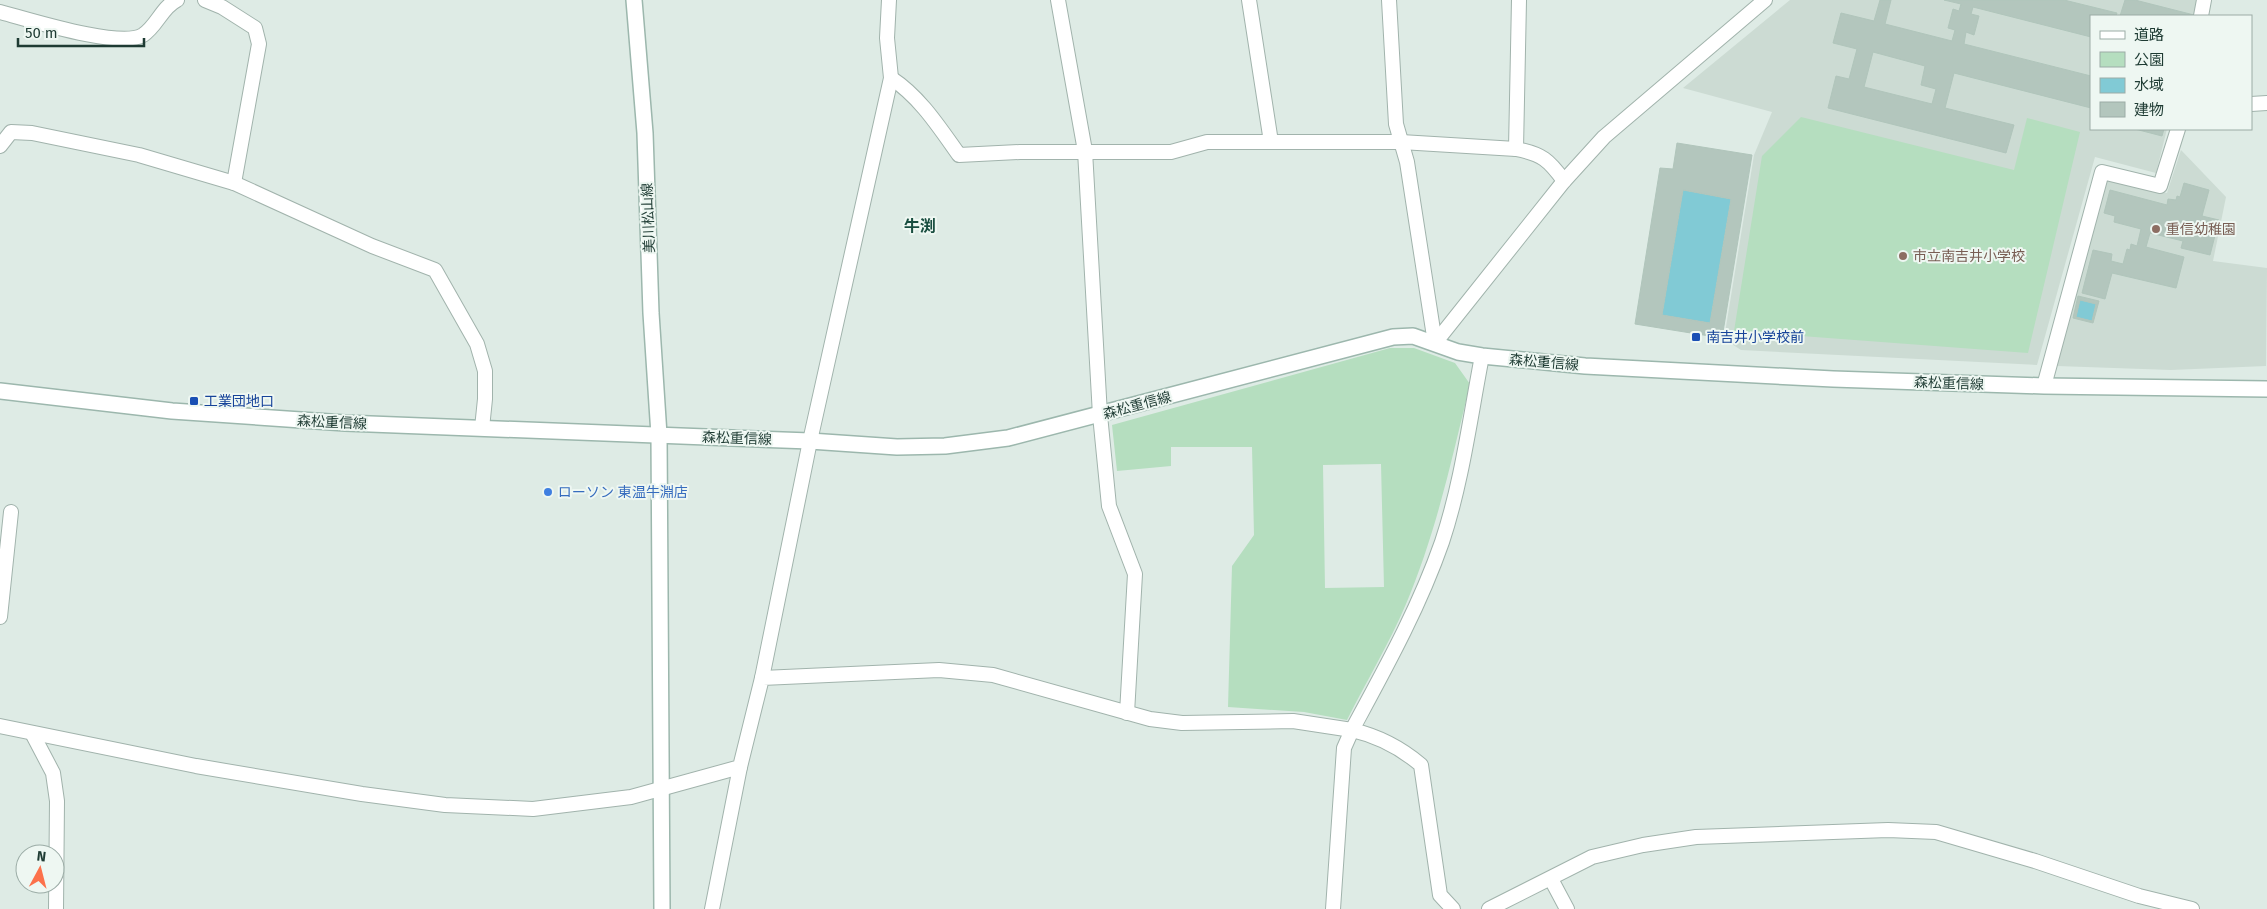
<svg xmlns="http://www.w3.org/2000/svg" width="2267" height="909" font-family="'Fira Sans','Noto Sans JP',sans-serif">
	<style>
		.built { fill: #ccdbd3 }
		.green { fill: #b5debf; fill-rule: evenodd }
		.water { fill: #81cad5 }
		.building { fill: #b3c6bd; stroke: #b0c5bb; fill-rule: evenodd }
		.lines { fill: none; stroke-linecap: round; stroke-linejoin: round }
		.street-casing { stroke: #a1b3ac; stroke-width: 16 }
		.secondary-casing { stroke: #9cb7ad; stroke-width: 18 }
		.street { stroke: #fff; stroke-width: 14 }
		.secondary { stroke: #fff; stroke-width: 15 }
		.education-dot { fill: #8d6e63; stroke: #eef7f2; stroke-width: 2 }
		.transit-dot { fill: #1a4fb4; stroke: #eef7f2; stroke-width: 2 }
		.shop-dot { fill: #3f7fe0; stroke: #eef7f2; stroke-width: 2 }
		.labels { text-anchor: middle; stroke-width: 4; stroke-linejoin: round; paint-order: stroke }
		.street-label { font-size: 14px; fill: #1e3b33; stroke: #eef7f2 }
		.education-label { font-size: 14px; fill: #785e54; stroke: #eef7f2; text-anchor: start }
		.transit-label { font-size: 14px; fill: #164399; stroke: #eef7f2; text-anchor: start }
		.shop-label { font-size: 14px; fill: #366cbe; stroke: #eef7f2; text-anchor: start }
		.quarter-label { font-size: 16px; font-weight: bold; fill: #194e40; stroke: #eef7f2 }
	</style>
	<rect width="100%" height="100%" fill="#deebe5"/>
	<g class="built">
		<path d="M1790,0H2199L2196,16H2091V129H2167L2156,173L2095,157L2037,365L1741,350L1724,339L1754,155L1772,112L1683,88Z"/>
		<path d="M2181,150L2226,197L2213,261L2267,268L2266,366L2171,370L2057,366L2107,178L2167,193Z"/>
	</g>
	<g class="green">
		<path d="M1801,117L2014,170L2027,118L2080,132L2028,353L1734,331L1762,156Z"/>
		<path d="M1390,348H1414L1455,363L1470,384C1452,459 1436,533 1406,604C1389,644 1366,682 1347,720L1304,712L1228,707L1232,566L1254,535L1252,447H1171V466L1117,471L1112,425ZM1381,464L1384,587L1325,588L1323,465Z"/>
	</g>
	<g class="water">
		<path d="M1683,190L1731,199L1710,323L1662,315Z"/>
		<path d="M2080,300L2096,304L2092,321L2076,317Z"/>
	</g>
	<g class="building">
		<path d="M1880,0H1891L1885,24L1952,41L1955,30L1948,28L1953,9L1959,11L1961,4L1944,0H2064L2117,13L2116,16H2091V37L1973,7L1971,14L1979,16L1974,35L1966,32L1964,44L2091,76V108L1954,73L1945,108L2014,125L2006,153L1828,108L1836,76L1849,79L1857,49L1833,43L1841,13L1874,21ZM1873,52L1925,66L1921,85L1936,89L1932,104L1864,87Z"/>
		<path d="M2125,0H2135L2194,15L2120,16Z"/>
		<path d="M2135,129H2164L2162,136Z"/>
		<path d="M1677,143L1752,155L1722,338L1635,324L1660,168L1673,169ZM1683,190L1731,199L1710,323L1662,315Z"/>
		<path d="M2184,183L2209,190L2202,216L2219,220L2210,255L2181,248L2183,241L2150,233L2146,247L2184,257L2176,288L2112,273L2105,299L2082,293L2093,250L2112,254L2111,261L2123,264L2127,249L2130,250L2131,244L2137,246L2141,229L2114,222L2115,216L2104,213L2110,190L2167,205L2168,199L2176,200L2177,196L2180,197Z"/>
		<path d="M2078,296L2099,301L2093,323L2073,318ZM2080,300L2096,304L2092,321L2076,317Z"/>
	</g>
	<g class="lines">
		<defs>
			<g id="street">
				<path d="M205,0L222,7L255,28L259,44L234,183"/>
				<path d="M1058,0L1085,151L1100,415L1109,506L1135,574L1127,713"/>
				<path d="M1249,0L1271,142"/>
				<path d="M1389,0L1396,124L1407,162L1435,343"/>
				<path d="M0,12C27,19 120,49 143,35C157,26 162,7 177,0"/>
				<path d="M2201,16L2204,0"/>
				<path d="M891,78C920,97 939,127 959,155L1020,152H1171L1207,142H1401L1516,149C1542,154 1549,160 1564,181"/>
				<path d="M2251,104L2267,103"/>
				<path d="M0,146L11,132L32,133L139,155L234,183L372,246L435,270L477,344L485,371V399L482,428"/>
				<path d="M1516,149L1519,0"/>
				<path d="M1435,343L1564,181L1604,137L1765,0"/>
				<path d="M2044,386L2102,172L2160,186L2178,129"/>
				<path d="M0,617L11,512"/>
				<path d="M762,678L810,441L891,78L887,38L889,0"/>
				<path d="M0,726L196,766L362,794L445,805L533,809L631,797L740,767L762,678L939,670L993,675L1150,719L1182,723L1293,721L1352,730L1344,748L1333,909"/>
				<path d="M32,733L53,773L57,801L56,909"/>
				<path d="M1551,879L1567,909"/>
				<path d="M712,909L740,767"/>
				<path d="M1453,909L1440,895L1421,765C1401,748 1378,736 1352,730C1385,669 1419,608 1442,542C1462,482 1470,418 1482,356"/>
				<path d="M1489,909L1592,857L1643,845L1696,837L1888,830L1936,832L2035,861L2139,896L2192,909"/>
			</g>
			<g id="secondary">
				<path d="M634,0L645,133L651,313L659,435L662,909"/>
				<path d="M0,391L172,411L345,423L810,441L897,447L945,446L1008,438L1393,337L1413,336L1458,352L1482,356L1585,366L1833,379L2044,386L2267,389"/>
			</g>
		</defs>
		<use href="#street" class="street-casing"/>
		<use href="#secondary" class="secondary-casing"/>
		<use href="#street" class="street"/>
		<use href="#secondary" class="secondary"/>
	</g>
	<g class="education-dot">
		<circle cx="2156" cy="229" r="5"/>
		<circle cx="1903" cy="256" r="5"/>
	</g>
	<g class="transit-dot">
		<rect x="1691" y="332" width="10" height="10" rx="2.5"/>
		<rect x="189" y="396" width="10" height="10" rx="2.5"/>
	</g>
	<circle class="shop-dot" cx="548" cy="492" r="5"/>
	<g class="labels">
		<g class="street-label">
			<text transform="translate(648 218) rotate(-92)" y="5">美川松山線</text>
			<text transform="translate(1544 362) rotate(5)" y="5">森松重信線</text>
			<text transform="translate(1949 383) rotate(2)" y="5">森松重信線</text>
			<text transform="translate(1137 405) rotate(-15)" y="5">森松重信線</text>
			<text transform="translate(332 422) rotate(3)" y="5">森松重信線</text>
			<text transform="translate(737 438) rotate(2)" y="5">森松重信線</text>
		</g>
		<g class="education-label">
			<text x="2166" y="234">重信幼稚園</text>
			<text x="1913" y="261">市立南吉井小学校</text>
		</g>
		<g class="transit-label">
			<text x="1706" y="342">南吉井小学校前</text>
			<text x="204" y="406">工業団地口</text>
		</g>
		<g class="shop-label">
			<text x="558" y="497">ローソン 東温牛淵店</text>
		</g>
		<g class="quarter-label">
			<text x="920" y="232">牛渕</text>
		</g>
	</g>
	<rect x="2090" y="15" width="162" height="115" fill="#eef7f2" stroke="#9baca6"/>
	<rect x="2100" y="31" width="25" height="8" fill="#ffffff" stroke="#9baca6"/>
	<text x="2134" y="40" font-size="15" fill="#1e3b33">道路</text>
	<rect x="2100" y="52" width="25" height="15" fill="#b5debf" stroke="#9baca6"/>
	<text x="2134" y="65" font-size="15" fill="#1e3b33">公園</text>
	<rect x="2100" y="78" width="25" height="15" fill="#81cad5" stroke="#9baca6"/>
	<text x="2134" y="90" font-size="15" fill="#1e3b33">水域</text>
	<rect x="2100" y="102" width="25" height="15" fill="#b3c6bd" stroke="#9baca6"/>
	<text x="2134" y="115" font-size="15" fill="#1e3b33">建物</text>
	<g transform="translate(40 869) rotate(7)"><circle r="24" fill="#eef7f2" stroke="#9baca6"/>
	<path d="M0-4L9 19L0 12L-9 19Z" fill="#fc714b"/>
	<text y="-8" font-size="14" font-weight="bold" text-anchor="middle" fill="#1e3b33">N</text>
	</g>
	<path d="M18 38v8h126v-8" fill="none" stroke="#1e3b33" stroke-width="2.5"/>
	<text x="25" y="38" font-size="15" fill="#1e3b33" stroke="#eef7f2" stroke-width="4" paint-order="stroke">50 m</text>
</svg>
